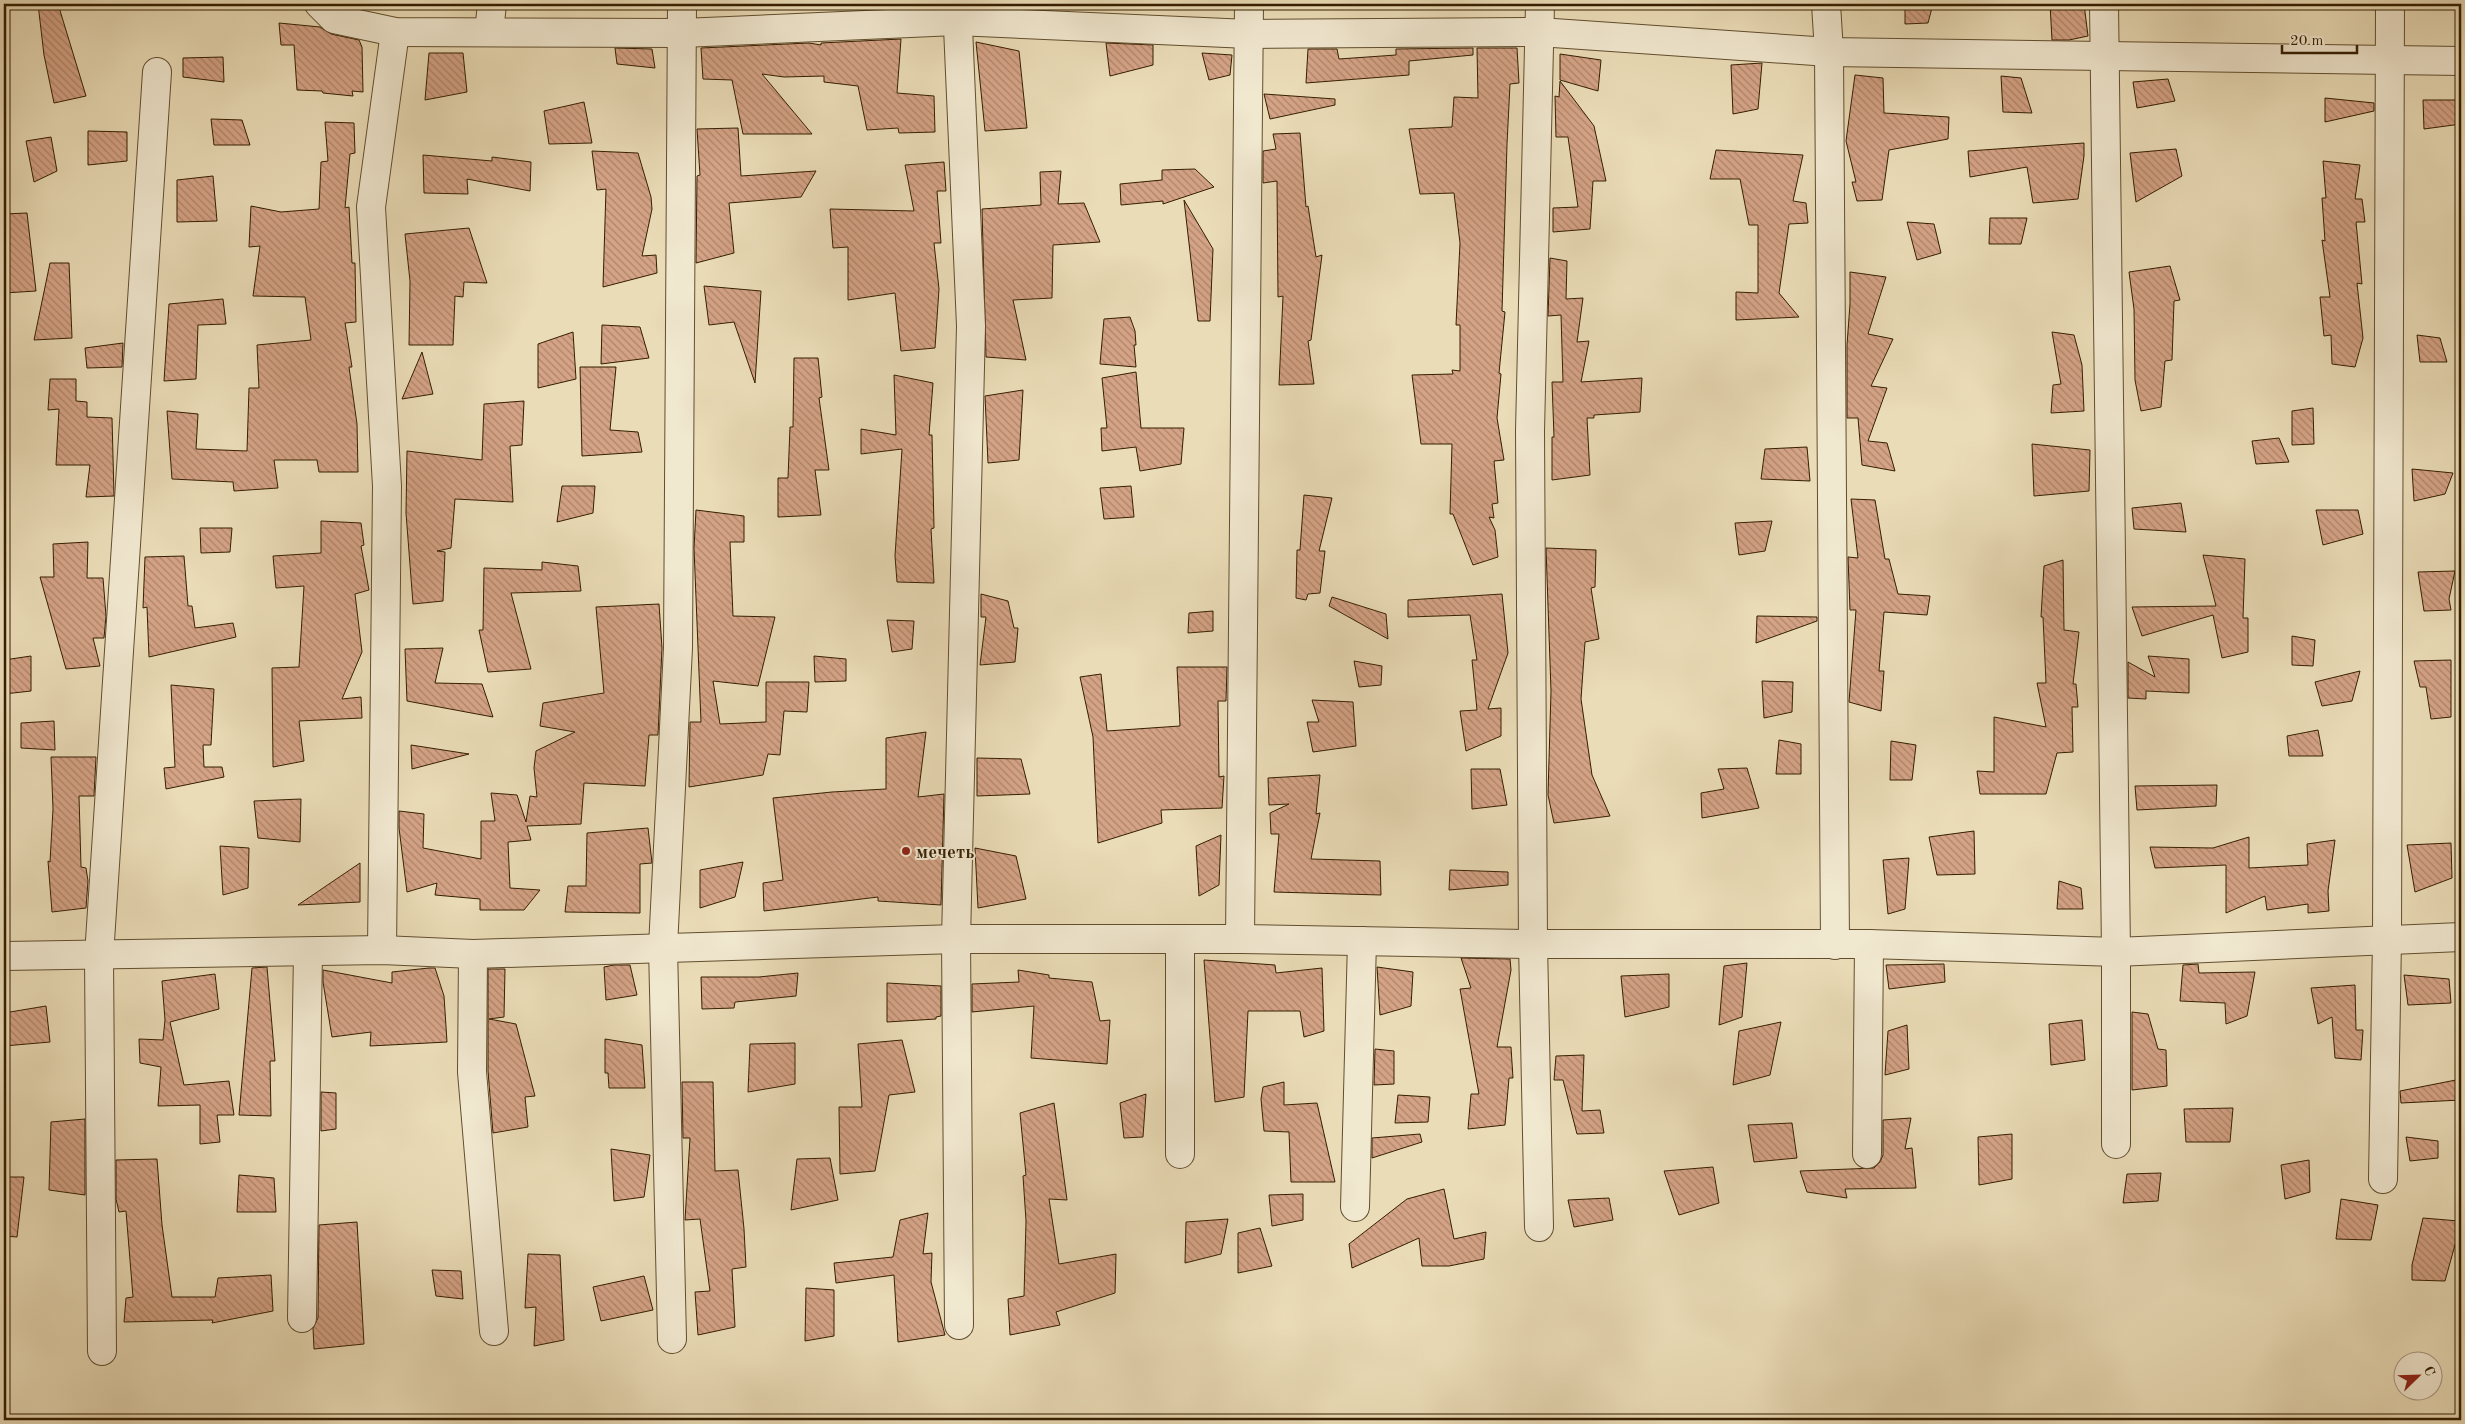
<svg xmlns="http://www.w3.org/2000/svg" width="2465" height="1424" font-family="'Old Standard TT',serif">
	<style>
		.building { fill: url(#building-back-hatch); stroke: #351e01 }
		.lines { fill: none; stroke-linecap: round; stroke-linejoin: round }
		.minor-casing { stroke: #624e2e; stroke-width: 30 }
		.minor { stroke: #f1e8d0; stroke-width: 28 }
		.poi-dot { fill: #8f2418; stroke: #f1e8d0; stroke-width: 2 }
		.labels { text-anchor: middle; stroke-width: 4; stroke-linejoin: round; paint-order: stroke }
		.poi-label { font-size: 19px; font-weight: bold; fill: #351e01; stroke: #f1e8d0; text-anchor: start }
	</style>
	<defs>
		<pattern id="building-back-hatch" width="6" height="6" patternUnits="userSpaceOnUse" patternTransform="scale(1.25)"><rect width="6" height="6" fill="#d5a386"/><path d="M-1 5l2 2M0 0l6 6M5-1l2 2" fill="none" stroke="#ae846b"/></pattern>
	</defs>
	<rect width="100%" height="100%" fill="#eadcb7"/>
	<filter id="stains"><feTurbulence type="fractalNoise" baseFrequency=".004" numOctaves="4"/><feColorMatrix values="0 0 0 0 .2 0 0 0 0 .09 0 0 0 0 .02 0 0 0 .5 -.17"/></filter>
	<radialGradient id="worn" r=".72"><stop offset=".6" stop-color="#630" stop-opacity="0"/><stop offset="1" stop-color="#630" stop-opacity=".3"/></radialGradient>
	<g class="building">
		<path d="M38,4H58L86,96L54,103L44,55Z"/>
		<path d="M1905,4H1933L1928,23L1905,24Z"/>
		<path d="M2050,4H2084L2088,36L2069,40H2052Z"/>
		<path d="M279,23L320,27L331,34L359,40L362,47L363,92L352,91L353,96L323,93L322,91L297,90L294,45H281Z"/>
		<path d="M901,39L897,93L934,96L935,132L899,133L898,128L867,130L858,86L824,82V76L784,77L762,74L812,134H743L732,80L703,79L701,48L809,43L821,45V43Z"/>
		<path d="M976,42L1019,51L1027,128L985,131Z"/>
		<path d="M1106,43L1153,45V65L1110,76Z"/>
		<path d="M615,48L652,49L655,68L617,64Z"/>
		<path d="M1473,48V55L1409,61V75L1306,83L1308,49H1337L1339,59L1396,55V49Z"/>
		<path d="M1477,48H1517L1519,83L1510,84L1507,144L1502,311L1505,312L1499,373L1501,374L1497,418L1504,460L1494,461L1498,503L1492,504L1494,518L1489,517L1495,530L1498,557L1473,565L1453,514H1450L1452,444H1421L1412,375L1453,374L1452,370L1460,371V325H1456L1460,243L1454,193L1420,194L1409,129L1452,127L1454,97L1478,98Z"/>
		<path d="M429,53H463L467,92L425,100Z"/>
		<path d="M1202,53L1232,55L1230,75L1209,80Z"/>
		<path d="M1560,54L1601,60L1598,91L1560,80Z"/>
		<path d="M223,57L224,82L183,77V58Z"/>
		<path d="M1762,63L1758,109L1733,114L1731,65Z"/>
		<path d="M1855,75L1883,78L1884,113L1949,117L1948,139L1889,150L1882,200L1857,201L1852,182H1856L1846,141Z"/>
		<path d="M2001,76L2021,78L2032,113L2003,112Z"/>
		<path d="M2168,79L2175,101L2137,108L2133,82Z"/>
		<path d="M1560,81L1594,126L1606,181H1593L1590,229L1553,232V208L1578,207L1568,137H1556L1555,96L1559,97Z"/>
		<path d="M1264,94L1335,99V105L1270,119Z"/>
		<path d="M2325,98L2374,103V111L2325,122Z"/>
		<path d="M2423,100H2457L2461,112V124L2424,129Z"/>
		<path d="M584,102L592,143L549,144L544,111Z"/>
		<path d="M211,119L242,120L250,145H214Z"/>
		<path d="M325,122L354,123L355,153L350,154L345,208L349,207L352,263H355L356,322L345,323L352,367H349L357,424L358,472H319L317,460H274L278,488L234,491L233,482L172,479L167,411L198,414L196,449L247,451L249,388H259L257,345L311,340L305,297L253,296L260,246L249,247L251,206L281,212L319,209L321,162L328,161Z"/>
		<path d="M738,128L741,176L816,171L801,197L729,203L734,253L696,263L697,176L700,175L697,129Z"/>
		<path d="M88,131L127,132V161L88,165Z"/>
		<path d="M1300,133L1306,207L1308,206L1316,257L1322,255L1311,340L1308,341L1314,384L1279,385L1283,296L1278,297L1277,181L1263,183V151L1276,149L1273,134Z"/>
		<path d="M51,137L57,171L34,182L26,141Z"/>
		<path d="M2084,143V156L2078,199L2033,203L2027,167L1970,177L1968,151Z"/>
		<path d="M2176,149L2182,176L2136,202L2130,153Z"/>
		<path d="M1716,150L1803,155L1793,201L1806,203L1808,223L1789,224L1779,293L1799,317L1736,320V292L1758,293V225H1749L1740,179H1710Z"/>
		<path d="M592,151L638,153L651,197L652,209L642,256L656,255L657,273L603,287L606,189L597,190Z"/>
		<path d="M423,155L492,161V157L531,162L530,191L467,179L468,194L424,193Z"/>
		<path d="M2323,161L2360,165L2355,199H2362L2365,222H2356L2362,284L2357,283L2363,338L2355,367L2332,364L2331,335L2324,336L2320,297H2330L2322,240L2325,241L2322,198H2326Z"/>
		<path d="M944,162L946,191H937L941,243H934L939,289L935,348L901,351L895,293L848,300V247L833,248L830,209L914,211L905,165Z"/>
		<path d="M1195,169L1214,187L1163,204V201L1121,205L1120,184L1162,180V170Z"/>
		<path d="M1061,171L1058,204L1084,203L1100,242L1053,245L1052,298L1013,300L1026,360L986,357L982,209L1041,205L1040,172Z"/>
		<path d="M213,176L217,221L177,222V180Z"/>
		<path d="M1184,200L1213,249L1210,321H1198Z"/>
		<path d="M27,213L36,291L4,293V214Z"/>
		<path d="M1990,218H2027L2021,244H1989Z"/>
		<path d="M1907,222L1934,224L1941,253L1917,260Z"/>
		<path d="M469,228L487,283L464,282L463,297L455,296L453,345H409L410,281L405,234Z"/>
		<path d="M1550,258L1567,261L1566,299L1583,298L1577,342L1589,341L1581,382L1642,378L1640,412L1594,415V418H1587L1590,475L1552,480V437H1554L1552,382H1563L1561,315L1548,316Z"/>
		<path d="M50,263H69L72,338L34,340Z"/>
		<path d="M2170,266L2180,300L2174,301L2172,360L2165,361L2161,407L2141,411L2135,380L2134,309L2129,272Z"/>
		<path d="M1850,272L1886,277L1868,334L1893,339L1871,386L1887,388L1868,441L1887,443L1895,471L1862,465L1858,418H1847V345L1850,304Z"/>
		<path d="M704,286L761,291L755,383L734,322L709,325Z"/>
		<path d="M223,299L226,324L198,325L196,379L164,381L169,304Z"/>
		<path d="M1130,317L1135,331L1136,345H1134L1136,367L1100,364L1104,319Z"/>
		<path d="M602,325L640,327L649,358L601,364Z"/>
		<path d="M573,332L576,379L538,388V344Z"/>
		<path d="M2052,332L2074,335L2082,365L2084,411L2051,413L2053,385L2061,384Z"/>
		<path d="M2417,335L2440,338L2447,362H2420Z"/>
		<path d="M123,343L122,367L87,368L85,348Z"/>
		<path d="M422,352L433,394L402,399Z"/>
		<path d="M794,358H818L822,397L819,398L829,470H815L821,515L778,517V478H788L790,427H793Z"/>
		<path d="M580,367H616L610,430L638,432L642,452L582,456Z"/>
		<path d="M1136,372L1141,428H1184L1181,464L1140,471L1136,447L1102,451L1101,428H1107L1102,378Z"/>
		<path d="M894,375L933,383L929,435H932L934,528L931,529L934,583L897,582L895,556L902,449L861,454V429L896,435Z"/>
		<path d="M50,379H76V401L87,402V417L112,418L114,496L86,497L90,465H56L59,409L48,410Z"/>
		<path d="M1023,390L1019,460L988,463L985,396Z"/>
		<path d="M524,401L522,445L510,446L513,502L455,499L451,548L437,551L445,552L443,601L413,604L406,513L407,451L482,460L484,404Z"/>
		<path d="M2313,408L2314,444L2292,445V411Z"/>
		<path d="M2279,438L2289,462L2256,464L2252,441Z"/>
		<path d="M2032,444L2090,450L2089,491L2034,496Z"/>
		<path d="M1807,447L1810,481L1761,479L1765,449Z"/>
		<path d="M2412,469L2453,473L2445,494L2414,501Z"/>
		<path d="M562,486H595L593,513L557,522Z"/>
		<path d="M1131,486L1134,517L1104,519L1100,488Z"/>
		<path d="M1304,495L1332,498L1319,551H1325L1320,593L1308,594L1306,600L1296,598L1297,550H1300Z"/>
		<path d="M1851,499L1875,500L1885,559H1889L1898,594L1930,596L1927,615L1884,612L1879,671H1884L1881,711L1849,702L1856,610H1850L1848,557L1858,558Z"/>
		<path d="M2181,503L2186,532L2134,529L2132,508Z"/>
		<path d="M696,510L744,516V542H730L733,616L775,617L758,686L713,681L720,724L766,722V682H809L807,712L784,711L780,755L768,754L763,775L689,787L690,722H701L694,548Z"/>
		<path d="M2316,510H2358L2363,534L2323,545Z"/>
		<path d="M321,521L361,523L364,545L361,546L369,590L355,594L362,652L342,699L361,697L362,718L299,721L304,761L273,767L272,668L299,667L304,586L276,588L273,556L321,553Z"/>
		<path d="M1772,521L1765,551L1739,555L1735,523Z"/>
		<path d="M200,528H232L230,552L201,553Z"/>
		<path d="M88,542L87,578H103L106,616L104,638H93L100,666L66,669L40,577H54L53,544Z"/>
		<path d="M1546,548L1596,550L1595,587L1591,588L1599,639L1585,642L1581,699L1592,775L1610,816L1554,823L1548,795L1551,691Z"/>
		<path d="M2203,555L2245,559L2243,618H2248V652L2222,658L2213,615L2142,636L2132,607L2216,606Z"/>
		<path d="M184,556L188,606H192L195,628L233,623L236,637L149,657L147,607L143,608L145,557Z"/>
		<path d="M2063,560L2064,630L2079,632L2073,684H2076L2078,707H2072L2073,752L2057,753L2046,794H1980L1977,771L1994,772V717L2046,727L2037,683H2046L2043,617H2041L2044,566Z"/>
		<path d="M542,562L578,566L581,591L511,593L531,669L488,672L479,630H483L484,568L542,570Z"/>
		<path d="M2455,571L2449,599L2451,610L2424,611L2418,572Z"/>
		<path d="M981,594L1008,601L1014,628H1018L1015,662L980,665L986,617H981Z"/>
		<path d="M1502,594L1508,653L1488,709L1501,708V736L1466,751L1460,711L1477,710L1472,660H1477L1470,615L1408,617V600Z"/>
		<path d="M1332,597L1386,614L1388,639L1329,606Z"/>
		<path d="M659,604L662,648L658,735H649L645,786L584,783L581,824L527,826L531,840L508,842L510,888L540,890L524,910H480V899L435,895L437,883L407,892L399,828V811L424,814L423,848L481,859V821H495L491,793L517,795L526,822L530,796L537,797L534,768L536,751L575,732L540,726L543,703L604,693L596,607Z"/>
		<path d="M1213,611V631L1188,633L1189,613Z"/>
		<path d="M1757,616L1817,617V621L1756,643Z"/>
		<path d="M887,620L914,621L912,649L892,652Z"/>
		<path d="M2292,636L2315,640L2313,666L2292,665Z"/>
		<path d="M443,648L435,683L482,684L493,717L407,701L405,649Z"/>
		<path d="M31,656V691L4,694V660Z"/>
		<path d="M814,656L846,659V681L815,682Z"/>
		<path d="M2148,656L2189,659V693L2146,691V699L2128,698V662L2155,677Z"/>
		<path d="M2451,660V717L2431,719L2426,687H2420L2414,661Z"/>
		<path d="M1354,661L1382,666L1381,685L1359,687Z"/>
		<path d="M1177,667H1227L1226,701H1218L1219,777L1224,776L1222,808L1161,810L1162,823L1098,843L1093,737L1080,677L1101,674L1107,731L1180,726Z"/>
		<path d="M2360,671L2352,701L2322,706L2315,682Z"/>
		<path d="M1762,681L1793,682L1792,712L1764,718Z"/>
		<path d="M171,685L214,689L211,745H203L204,767H222L224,777L166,789L164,768L175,767Z"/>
		<path d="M1312,700L1353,702L1356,746L1313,752L1307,722H1319Z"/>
		<path d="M54,721L55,750L21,748V723Z"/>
		<path d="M2318,730L2323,756H2289L2287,736Z"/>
		<path d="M926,732L918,797L944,794L941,905L878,901V897L764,911L763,883L783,880L773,798L832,792L886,789V738Z"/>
		<path d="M1779,740L1801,744V774H1776Z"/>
		<path d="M1891,741L1916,745L1912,780H1890Z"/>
		<path d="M411,745L469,754L412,769Z"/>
		<path d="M51,757H96L94,796H79L81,867L86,868L88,881L86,908L52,912L48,861L50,862L53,809Z"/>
		<path d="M977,758L1021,759L1030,794L977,796Z"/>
		<path d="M1747,768L1759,808L1702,818L1701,793L1724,789L1718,769Z"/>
		<path d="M1471,769H1500L1507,805L1472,809Z"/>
		<path d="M1320,775L1316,814L1320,813L1311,859L1380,861L1381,895L1274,892L1279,834H1271L1270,813L1289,804L1269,805L1268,778Z"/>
		<path d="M2217,785L2216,806L2137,810L2135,786Z"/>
		<path d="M301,799L300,842L258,838L254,801Z"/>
		<path d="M648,828L652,863L640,864V913L565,912L568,886H586L587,833Z"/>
		<path d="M1974,831L1975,874L1937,875L1929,837Z"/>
		<path d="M1221,835L1219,885L1199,896L1196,846Z"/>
		<path d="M2249,837V868L2308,865L2307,844L2335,840L2328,891L2329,911L2308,913V904L2267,910L2265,896L2226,913V865L2155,868L2150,847L2213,848Z"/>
		<path d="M2451,843L2452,878L2415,892L2407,845Z"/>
		<path d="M220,846L249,848L248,888L223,895Z"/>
		<path d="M975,848L1016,856L1026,899L978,908Z"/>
		<path d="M1909,858L1905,909L1888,914L1883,860Z"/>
		<path d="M743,862L735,897L700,908V870Z"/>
		<path d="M360,863V902L298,905Z"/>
		<path d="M1450,870L1508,872V885L1449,890Z"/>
		<path d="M2059,881L2081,888L2083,909H2057Z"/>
		<path d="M1461,958L1510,959L1511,970L1497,1047H1511L1513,1078H1509L1505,1125L1468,1129L1471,1094H1479L1460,989L1471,988Z"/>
		<path d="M1204,960L1275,965L1276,973L1322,968L1324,1031L1304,1037L1300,1011H1248L1244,1097L1215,1102Z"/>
		<path d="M1747,963L1742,1017L1719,1025L1724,966Z"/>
		<path d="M1944,964L1945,982L1889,989L1886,965Z"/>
		<path d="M2198,964L2199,973L2255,972L2247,1016L2226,1024L2225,1003L2180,1001L2183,965Z"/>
		<path d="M614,965H630L637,995L606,1000L604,967Z"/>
		<path d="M267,967L275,1061H270L271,1116L239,1115L252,968Z"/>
		<path d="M1377,967L1413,972L1411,1006L1380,1015Z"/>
		<path d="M429,968H435L444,996L447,1042L370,1046L371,1032L332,1037L323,982V970L392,983V972Z"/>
		<path d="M488,969H505L504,1017L489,1019L516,1024L535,1096L525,1097L528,1127L493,1133L488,1071Z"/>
		<path d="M1018,970L1049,975V978L1092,982L1100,1021L1110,1020L1107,1064L1031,1058L1034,1006L972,1012V984L1019,982Z"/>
		<path d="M798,973L796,996L735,1002L734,1008L702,1009L701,977H759Z"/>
		<path d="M215,974L219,1009L170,1022L184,1085L229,1081L234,1115H217L220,1142L200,1144V1105L158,1106L161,1067L140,1063L139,1039L163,1040L165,1020L162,981Z"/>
		<path d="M1669,974V1007L1625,1017L1621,976Z"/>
		<path d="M2404,975L2449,979L2451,1003L2408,1005Z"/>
		<path d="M887,983L941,986V1016L936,1017V1019L887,1022Z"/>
		<path d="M2355,985L2356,1030H2363L2361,1060L2335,1058L2332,1017L2318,1024L2311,988Z"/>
		<path d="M46,1006L50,1042L4,1046V1013Z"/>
		<path d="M2132,1012L2148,1014L2158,1049L2166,1050L2167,1086L2132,1090Z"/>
		<path d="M2082,1020L2085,1060L2051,1065L2049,1024Z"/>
		<path d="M1781,1022L1770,1075L1733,1085L1739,1031Z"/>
		<path d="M1907,1025L1909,1069L1885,1075L1888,1031Z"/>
		<path d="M605,1039L642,1045L645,1088H609L608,1073H605Z"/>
		<path d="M902,1040L915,1092L889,1095L875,1171L840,1174L839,1107H862L858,1044Z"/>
		<path d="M795,1043V1084L748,1092L750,1044Z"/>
		<path d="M1375,1049L1394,1051V1084L1374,1085Z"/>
		<path d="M1584,1055L1582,1111L1600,1110L1604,1133L1577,1134L1563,1080H1554L1556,1056Z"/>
		<path d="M2461,1079V1100L2401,1103L2400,1091Z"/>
		<path d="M682,1082H713L715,1171L738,1170L744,1229L746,1267L732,1269L735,1327L698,1335L695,1292L710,1291L700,1219L685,1220L690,1138H683Z"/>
		<path d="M1284,1082V1105L1317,1103L1335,1182H1291L1289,1132L1264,1131L1261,1099L1263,1087Z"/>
		<path d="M321,1092L336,1093V1129L321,1131Z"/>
		<path d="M1146,1094L1143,1137L1124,1138L1120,1103Z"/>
		<path d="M1398,1095L1430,1097L1428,1122L1395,1123Z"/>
		<path d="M1054,1103L1067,1200L1049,1199L1059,1264L1116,1254L1115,1293L1056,1312L1060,1325L1010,1335L1008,1299L1024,1296L1026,1221L1023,1176L1026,1175L1020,1113Z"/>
		<path d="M2233,1108L2230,1142H2186L2184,1109Z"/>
		<path d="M1911,1118L1905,1149L1912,1148L1916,1188L1845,1189L1847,1198L1807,1192L1800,1171L1874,1168L1880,1162L1883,1155V1120Z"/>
		<path d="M85,1119V1195L49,1190L51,1122Z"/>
		<path d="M1792,1123L1797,1158L1754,1162L1748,1125Z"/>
		<path d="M1420,1134L1422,1142L1372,1158V1138Z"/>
		<path d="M2012,1134V1179L1979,1185L1978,1137Z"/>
		<path d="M2406,1137L2438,1141V1158L2410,1161Z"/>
		<path d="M611,1149L650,1155L644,1197L614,1201Z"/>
		<path d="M830,1158L838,1200L791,1210L797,1159Z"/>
		<path d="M157,1159L162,1225L172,1297H215L218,1278L271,1275L273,1311L212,1323L213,1320L124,1322L126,1298L133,1297L126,1211L119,1212L116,1199V1160Z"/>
		<path d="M2309,1160L2310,1192L2285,1199L2281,1165Z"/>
		<path d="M1713,1167L1719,1203L1679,1215L1664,1171Z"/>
		<path d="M2161,1173L2158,1201L2123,1203L2127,1174Z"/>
		<path d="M239,1175L274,1178L276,1212H237Z"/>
		<path d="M4,1177H24L17,1237L4,1236Z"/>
		<path d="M1444,1189L1454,1239L1486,1232L1484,1259L1449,1266H1422L1419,1238L1352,1268L1349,1244L1407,1199Z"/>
		<path d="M1303,1194V1220L1272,1226L1269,1195Z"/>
		<path d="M1609,1198L1613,1220L1574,1227L1568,1200Z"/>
		<path d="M2341,1199L2378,1205L2371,1240L2336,1239Z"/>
		<path d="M928,1213L923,1254L932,1253L931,1282L945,1335L898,1342L894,1275L836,1283L834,1263L893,1257L900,1220Z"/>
		<path d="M2423,1218L2459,1221L2458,1234L2445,1281L2412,1280V1265Z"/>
		<path d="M1228,1219L1221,1254L1185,1263L1186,1222Z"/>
		<path d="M357,1222L364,1344L314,1349L313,1328L318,1318L319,1225Z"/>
		<path d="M1260,1228L1272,1266L1238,1273V1233Z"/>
		<path d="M528,1254L560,1255L564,1340L534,1346L536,1307L525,1308Z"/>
		<path d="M432,1270L461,1271L463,1299L436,1296Z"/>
		<path d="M644,1276L653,1310L601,1321L593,1287Z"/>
		<path d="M806,1288L834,1290V1336L805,1341Z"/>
	</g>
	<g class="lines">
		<defs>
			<g id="minor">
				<path d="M319,4L334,19L395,32L682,33L956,21L1249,34L1539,32L1829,52L2461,61"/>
				<path d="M957,4L971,326L956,939L959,1325"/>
				<path d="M1826,4L1829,52L1835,945"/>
				<path d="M2104,4L2116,952V1144"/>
				<path d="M489,32L492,4"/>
				<path d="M1240,939L1249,4"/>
				<path d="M382,950L387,486L371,207L395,32"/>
				<path d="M473,954L472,1072L494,1331"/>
				<path d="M4,956L382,950L473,954L956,939H1240L1533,944H1869L2116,952L2461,937"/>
				<path d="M1180,1154V939"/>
				<path d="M1867,1154L1869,944"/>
				<path d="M2383,1179L2387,939L2390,4"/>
				<path d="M1355,1207L1362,941"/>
				<path d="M1539,1227L1533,944L1530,431L1540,4"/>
				<path d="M302,1318L308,952"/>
				<path d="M672,1339L663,947L678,648L682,4"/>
				<path d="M102,1351L99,956L157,72"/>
			</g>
		</defs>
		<use href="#minor" class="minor-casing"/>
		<use href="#minor" class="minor"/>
	</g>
	<circle class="poi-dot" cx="906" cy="851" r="5"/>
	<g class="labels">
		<g class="poi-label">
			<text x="916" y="858">мечеть</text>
		</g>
	</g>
	<rect width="2465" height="1424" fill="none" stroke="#eadcb7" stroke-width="20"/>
	<rect x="5" y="5" width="2455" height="1414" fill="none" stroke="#351e01" stroke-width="2.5"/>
	<rect x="10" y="10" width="2445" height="1404" fill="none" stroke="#351e01"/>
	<g transform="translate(2418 1376) rotate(67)"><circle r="24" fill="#f1e8d0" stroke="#a6977d"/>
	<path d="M0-4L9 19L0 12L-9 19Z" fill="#8f2418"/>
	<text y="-8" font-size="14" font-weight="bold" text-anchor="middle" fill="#351e01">С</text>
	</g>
	<path d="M2282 45v8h75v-8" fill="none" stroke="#351e01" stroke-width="2.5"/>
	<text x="2290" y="45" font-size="15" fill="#351e01" stroke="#f1e8d0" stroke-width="4" paint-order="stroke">20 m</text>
	<rect width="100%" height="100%" filter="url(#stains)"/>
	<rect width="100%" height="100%" fill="url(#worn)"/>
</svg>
